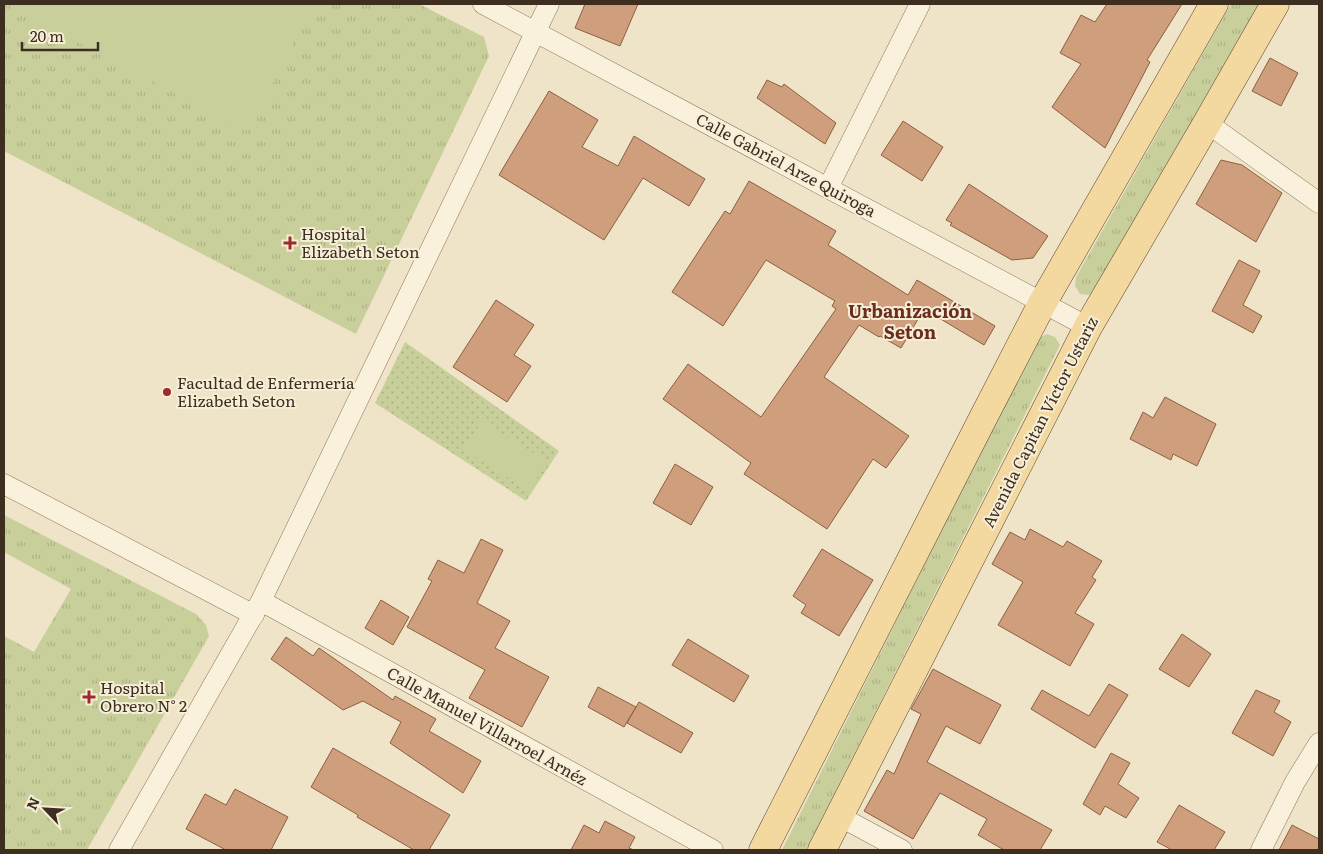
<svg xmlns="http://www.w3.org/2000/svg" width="1323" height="854" font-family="Literata,serif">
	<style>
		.grass { fill: url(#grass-tufts) }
		.park { fill: url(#park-dots) }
		.pitch { fill: #c9cf9b }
		.building { fill: #cf9f7d; stroke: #8d5f41 }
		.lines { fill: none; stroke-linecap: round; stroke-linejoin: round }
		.minor-casing { stroke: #8d765c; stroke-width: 21 }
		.primary-casing { stroke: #5b4430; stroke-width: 29 }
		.minor { stroke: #faf1dc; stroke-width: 20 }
		.primary { stroke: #f3d9a0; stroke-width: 28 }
		.poi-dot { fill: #9e2a2b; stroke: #f7eed8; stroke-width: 2 }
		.labels { text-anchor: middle; stroke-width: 4; stroke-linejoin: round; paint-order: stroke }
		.street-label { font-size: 16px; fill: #3d2e20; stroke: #f7eed8 }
		.poi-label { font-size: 16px; fill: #3d2e20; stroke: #f7eed8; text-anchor: start }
		.neighbourhood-label { font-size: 18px; font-weight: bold; fill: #6b2e1e; stroke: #f7eed8 }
	</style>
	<defs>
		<pattern id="grass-tufts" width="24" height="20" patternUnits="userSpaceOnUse" patternTransform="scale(1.25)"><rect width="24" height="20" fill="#c9cf9b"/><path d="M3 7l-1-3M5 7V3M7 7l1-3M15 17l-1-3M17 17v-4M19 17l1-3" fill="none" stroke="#aeb285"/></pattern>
		<pattern id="park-dots" width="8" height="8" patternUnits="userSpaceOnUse" patternTransform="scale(1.25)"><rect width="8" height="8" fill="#c9cf9b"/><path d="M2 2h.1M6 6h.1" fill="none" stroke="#aeb285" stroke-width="1.8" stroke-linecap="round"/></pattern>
	</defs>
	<rect width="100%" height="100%" fill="#f0e4c8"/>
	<g class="grass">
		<path d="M4,4H419L484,37L489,56L356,334L4,151Z"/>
		<path d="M1231,4H1261L1097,290L1089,295L1080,294L1075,286L1076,277Z"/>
		<path d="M1047,334L1055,337L1060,345L806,850H782L1037,339Z"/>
		<path d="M4,515L196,614L206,625L209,636L87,850H4V636L34,652L71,589L4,552Z"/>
	</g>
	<path class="park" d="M405,342L559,451L526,501L375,403Z"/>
	<g class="pitch">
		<path d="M29,4H314L248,131L23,14Z"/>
		<path d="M482,421L548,462L529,491L464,450Z"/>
	</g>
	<g class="building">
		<path d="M585,4H638L620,46L575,28Z"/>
		<path d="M1107,4H1182L1147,60L1150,62L1105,148L1052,107L1081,64L1060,53L1081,15L1095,22Z"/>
		<path d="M1270,58L1298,73L1281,106L1252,91Z"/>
		<path d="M767,80L782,87L784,84L836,123L825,144L757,98Z"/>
		<path d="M549,91L598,120L582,147L618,166L634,136L705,179L689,206L643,178L604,240L499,175Z"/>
		<path d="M903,121L943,147L922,181L881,155Z"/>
		<path d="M1221,160L1242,165L1282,193L1256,242L1196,204Z"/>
		<path d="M749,181L836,231L828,245L908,295L917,280L995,326L984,345L924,309L901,348L880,336L879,337L859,325L824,377L909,436L886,468L873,459L827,529L744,474L751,463L663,399L688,364L761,417L836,309L832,306L835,301L766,260L723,326L672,292L725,211L730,214Z"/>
		<path d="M969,184L1048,236L1033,258L1012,260L950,225L952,223L946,220Z"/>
		<path d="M1239,260L1260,271L1243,305L1262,316L1253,333L1212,311Z"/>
		<path d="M496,300L534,325L514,355L531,366L507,402L453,367Z"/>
		<path d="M1165,397L1216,424L1197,466L1173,454L1171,460L1130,439L1143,412L1153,418Z"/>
		<path d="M675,464L713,487L691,525L653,503Z"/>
		<path d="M1030,529L1063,547L1067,541L1102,561L1092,577L1096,580L1075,613L1094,624L1070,666L998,625L1023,582L992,564L1010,532L1025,540Z"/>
		<path d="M481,539L503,550L477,603L510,621L495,648L549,677L522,727L469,698L485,670L407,627L432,581L428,579L438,560L464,573Z"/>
		<path d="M822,549L873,580L839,636L801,613L806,605L793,596Z"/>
		<path d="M381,600L409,617L393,645L365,628Z"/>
		<path d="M1182,634L1211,654L1189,687L1159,669Z"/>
		<path d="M286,637L313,656L319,648L393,700L395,696L436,719L429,731L481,761L463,793L390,743L401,722L363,701L343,710L271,659Z"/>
		<path d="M688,639L749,676L734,702L672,665Z"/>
		<path d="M933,669L1001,705L980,744L946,726L927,762L1052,830L1040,850H1004L978,835L987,819L940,793L913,839L864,811L887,770L894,774L921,714L911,709Z"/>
		<path d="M1109,684L1128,695L1095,748L1031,709L1042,690L1089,716Z"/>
		<path d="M598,687L636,707L624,727L588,707Z"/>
		<path d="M1256,690L1280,701L1274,712L1291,722L1273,756L1232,733Z"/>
		<path d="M639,702L693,733L681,753L627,723Z"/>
		<path d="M333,748L450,815L429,850H414L357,817L358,815L311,787Z"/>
		<path d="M1111,753L1130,763L1118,784L1139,798L1126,818L1105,806L1100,815L1083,804Z"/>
		<path d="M235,789L288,817L271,850H226L186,829L205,794L226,805Z"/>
		<path d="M1179,805L1225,832L1214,850H1172L1157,842Z"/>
		<path d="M605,821L635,837L629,848L634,850H571L584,825L599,833Z"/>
		<path d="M1292,825L1319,839V850H1279Z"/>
	</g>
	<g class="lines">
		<defs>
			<g id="minor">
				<path d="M483,4L1088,327"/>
				<path d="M1207,123L1319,203"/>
				<path d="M828,188L920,4"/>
				<path d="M4,484L254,615"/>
				<path d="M261,601L713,850"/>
				<path d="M839,816L902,850"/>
				<path d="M119,850L261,601L549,4"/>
				<path d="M1261,850L1295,782L1319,743"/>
			</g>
			<g id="primary">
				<path d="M763,850L982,420L1043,302L1214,4"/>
				<path d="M822,850L1088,327L1207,123L1275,4"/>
			</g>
		</defs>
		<use href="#minor" class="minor-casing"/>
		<use href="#primary" class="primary-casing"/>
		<use href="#minor" class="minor"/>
		<use href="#primary" class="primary"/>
	</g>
	<g class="poi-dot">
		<path d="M287.5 235.5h5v5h5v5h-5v5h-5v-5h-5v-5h5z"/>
		<circle cx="167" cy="392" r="5"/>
		<path d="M86.5 689.5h5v5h5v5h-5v5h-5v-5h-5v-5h5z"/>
	</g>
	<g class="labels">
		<g class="street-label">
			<text transform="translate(786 165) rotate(28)" y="6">Calle Gabriel Arze Quiroga</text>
			<text transform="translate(1040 422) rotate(-63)" y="6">Avenida Capitan Víctor Ustariz</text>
			<text transform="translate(487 726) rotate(29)" y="6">Calle Manuel Villarroel Arnéz</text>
		</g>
		<g class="poi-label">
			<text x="301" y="240">Hospital<tspan x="301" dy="18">Elizabeth Seton</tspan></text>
			<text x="177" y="389">Facultad de Enfermería<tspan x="177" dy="18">Elizabeth Seton</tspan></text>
			<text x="100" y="694">Hospital<tspan x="100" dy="18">Obrero N° 2</tspan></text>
		</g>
		<g class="neighbourhood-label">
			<text x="910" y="318">Urbanización<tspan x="910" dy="21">Seton</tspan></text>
		</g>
	</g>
	<rect width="1323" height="854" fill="none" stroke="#3d2e20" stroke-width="10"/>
	<g transform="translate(45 809) rotate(295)" stroke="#f7eed8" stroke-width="4" paint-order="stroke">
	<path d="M0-4L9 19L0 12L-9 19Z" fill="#3d2e20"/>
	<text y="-8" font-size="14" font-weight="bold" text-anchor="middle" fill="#3d2e20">N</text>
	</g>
	<path d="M22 42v8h76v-8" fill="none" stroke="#3d2e20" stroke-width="2.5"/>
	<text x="30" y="42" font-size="15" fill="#3d2e20" stroke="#f7eed8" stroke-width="4" paint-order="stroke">20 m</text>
</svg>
